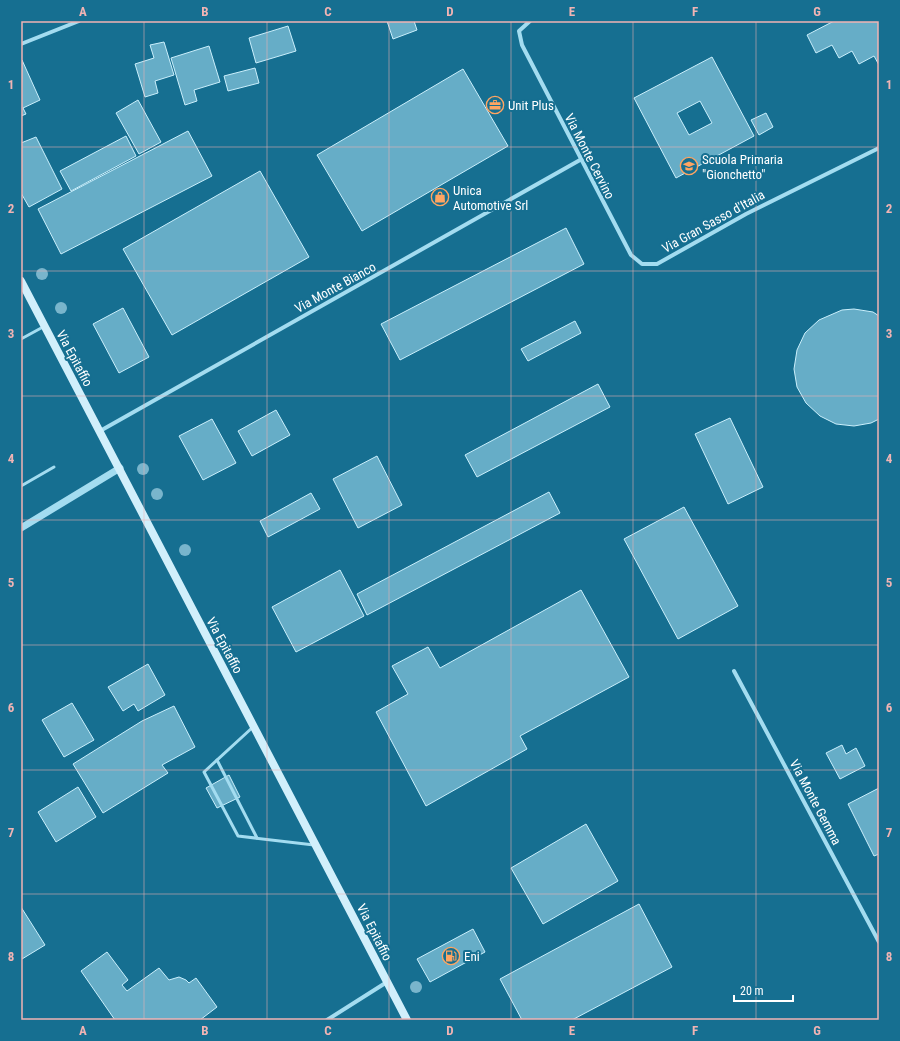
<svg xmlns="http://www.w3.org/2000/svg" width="900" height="1041" font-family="'Roboto Condensed',sans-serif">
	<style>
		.building { fill: #66adc7; stroke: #caeffc; fill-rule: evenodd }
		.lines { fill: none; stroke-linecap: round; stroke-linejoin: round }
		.service { stroke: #a3dcf0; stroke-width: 3 }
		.minor { stroke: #a3dcf0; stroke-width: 4 }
		.tertiary { stroke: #a3dcf0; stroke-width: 7 }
		.secondary { stroke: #d1effb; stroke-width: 8 }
		.tree { fill: #79b5cc }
		.grid { fill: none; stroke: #f1b4b4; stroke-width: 1; stroke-opacity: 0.55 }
		.labels { text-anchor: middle; stroke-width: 4; stroke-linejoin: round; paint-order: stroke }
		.poi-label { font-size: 13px; fill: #fff; stroke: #166f91; text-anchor: start }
		.street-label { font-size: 13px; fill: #fff; stroke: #166f91 }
		.neatline { fill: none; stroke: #f1b4b4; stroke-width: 1.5 }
		.grid-label { font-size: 13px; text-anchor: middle; font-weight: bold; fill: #f1b4b4 }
	</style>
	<rect width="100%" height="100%" fill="#166f91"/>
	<g class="building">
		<path d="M387,21H414L417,30L393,39Z"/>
		<path d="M834,21H879V65L874,56L859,64L852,51L839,58L832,45L816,53L807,35Z"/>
		<path d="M288,26L296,51L256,63L249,38Z"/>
		<path d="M164,42L174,75L155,81L158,93L145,97L135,64L154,58L150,45Z"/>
		<path d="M209,46L220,82L194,90L197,101L185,105L171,58Z"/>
		<path d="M712,57L754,136L676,178L634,98ZM700,101L712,123L689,135L677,113Z"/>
		<path d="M22,60L40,100L23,108L26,114L21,116Z"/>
		<path d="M255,68L259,83L228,91L224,76Z"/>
		<path d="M463,69L508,146L362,231L317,155Z"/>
		<path d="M138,100L161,142L139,154L116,113Z"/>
		<path d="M766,113L773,127L759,135L751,120Z"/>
		<path d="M188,131L212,176L61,254L38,209Z"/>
		<path d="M126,136L136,156L71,191L60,171Z"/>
		<path d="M36,137L62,189L29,207L21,193V143Z"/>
		<path d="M260,171L309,257L172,335L123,249Z"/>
		<path d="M566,228L584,264L400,360L381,324Z"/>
		<path d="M123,308L149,357L119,373L93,324Z"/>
		<path d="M854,309L873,312L879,316V419L871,423L854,426L836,424L820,416L806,403L797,387L794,369L797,350L805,333L819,320L842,310Z"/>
		<path d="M575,321L581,333L528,361L521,349Z"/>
		<path d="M598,384L610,407L477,477L465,455Z"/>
		<path d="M276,410L290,435L252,456L238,431Z"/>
		<path d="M730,418L763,487L728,504L695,434Z"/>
		<path d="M212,419L236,463L203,480L179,436Z"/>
		<path d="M377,456L402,505L358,528L333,479Z"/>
		<path d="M549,492L560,513L367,615L357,594Z"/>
		<path d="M311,493L320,509L268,537L260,521Z"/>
		<path d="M684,507L738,606L678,639L624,539Z"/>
		<path d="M340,570L364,616L296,652L272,607Z"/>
		<path d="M581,590L629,677L520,736L527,749L426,806L376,712L408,694L392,666L428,647L440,668Z"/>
		<path d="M148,664L165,695L138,711L134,704L123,711L108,687Z"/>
		<path d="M72,703L94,740L64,757L42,720Z"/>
		<path d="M174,706L195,747L162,765L168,773L103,813L73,764L142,721Z"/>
		<path d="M842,745L846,754L856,748L865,766L840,779L826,753Z"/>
		<path d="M229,775L240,797L217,808L206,788Z"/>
		<path d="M78,787L96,817L56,842L38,812Z"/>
		<path d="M879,788V854L874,856L848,804Z"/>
		<path d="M586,824L618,881L543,924L511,868Z"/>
		<path d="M639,904L672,967L572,1020H522L500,979Z"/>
		<path d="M21,907L45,945L22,959L21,958Z"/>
		<path d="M473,929L485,952L430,982L417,959Z"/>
		<path d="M107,952L128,980L122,985L127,991L159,968L169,980L179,977L186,980L189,983L196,978L217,1007L200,1020H115L81,971Z"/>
	</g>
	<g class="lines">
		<g class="service">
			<path d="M21,339L43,327"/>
			<path d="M21,486L54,467"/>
			<path d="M253,727L204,772L238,836L314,845"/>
			<path d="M217,760L257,838"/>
		</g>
		<g class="minor">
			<path d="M530,21L519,31L522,45L631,255L642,264H657L746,214L879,148"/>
			<path d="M21,44L79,21"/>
			<path d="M100,431L580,160"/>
			<path d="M734,671L879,942"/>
			<path d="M327,1020L387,982"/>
		</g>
		<path class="tertiary" d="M21,528L120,468"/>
		<path class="secondary" d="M21,281L407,1020"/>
	</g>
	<g class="tree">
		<circle cx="42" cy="274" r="6"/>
		<circle cx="61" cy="308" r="6"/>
		<circle cx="143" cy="469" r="6"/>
		<circle cx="157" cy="494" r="6"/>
		<circle cx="185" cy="550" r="6"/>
		<circle cx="416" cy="987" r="6"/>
	</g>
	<path class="grid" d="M144,21V1020M267,21V1020M389,21V1020M511,21V1020M633,21V1020M756,21V1020M21,147H879M21,271H879M21,396H879M21,520H879M21,645H879M21,770H879M21,894H879"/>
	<defs>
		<symbol id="office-ring" viewBox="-11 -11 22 22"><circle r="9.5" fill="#166f91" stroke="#ffa562" stroke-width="1.5"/><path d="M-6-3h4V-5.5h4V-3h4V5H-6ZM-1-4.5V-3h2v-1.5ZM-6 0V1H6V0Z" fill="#ffa562"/></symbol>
		<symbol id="school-ring" viewBox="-11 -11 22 22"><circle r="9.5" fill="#166f91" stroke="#ffa562" stroke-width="1.5"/><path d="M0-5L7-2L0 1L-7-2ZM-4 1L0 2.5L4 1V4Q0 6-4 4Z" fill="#ffa562"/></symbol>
		<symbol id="shop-ring" viewBox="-11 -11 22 22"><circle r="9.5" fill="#166f91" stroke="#ffa562" stroke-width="1.5"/><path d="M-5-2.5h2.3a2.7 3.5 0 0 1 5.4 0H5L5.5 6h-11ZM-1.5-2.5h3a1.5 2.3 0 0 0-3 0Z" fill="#ffa562"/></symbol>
		<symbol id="fuel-ring" viewBox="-11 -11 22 22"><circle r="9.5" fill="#166f91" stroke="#ffa562" stroke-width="1.5"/><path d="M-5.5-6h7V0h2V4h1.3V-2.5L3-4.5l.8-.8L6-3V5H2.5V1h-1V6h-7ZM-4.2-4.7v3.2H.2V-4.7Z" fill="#ffa562"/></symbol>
	</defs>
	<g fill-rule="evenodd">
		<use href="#office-ring" x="485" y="95" width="20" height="20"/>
		<use href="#school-ring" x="679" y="156" width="20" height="20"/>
		<use href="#shop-ring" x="430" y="187" width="20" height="20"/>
		<use href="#fuel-ring" x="441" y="946" width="20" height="20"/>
	</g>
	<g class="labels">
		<g class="poi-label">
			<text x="508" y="110">Unit Plus</text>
			<text x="702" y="164">Scuola Primaria<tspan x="702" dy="15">"Gionchetto"</tspan></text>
			<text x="453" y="195">Unica<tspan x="453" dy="15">Automotive Srl</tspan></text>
			<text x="464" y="961">Eni</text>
		</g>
		<g class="street-label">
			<text transform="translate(590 156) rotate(63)" y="5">Via Monte Cervino</text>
			<text transform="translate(713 221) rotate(-29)" y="5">Via Gran Sasso d'Italia</text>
			<text transform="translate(335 287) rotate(-29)" y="5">Via Monte Bianco</text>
			<text transform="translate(75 358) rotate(62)" y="5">Via Epitaffio</text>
			<text transform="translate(225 645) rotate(62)" y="5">Via Epitaffio</text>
			<text transform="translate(816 802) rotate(62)" y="5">Via Monte Gemma</text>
			<text transform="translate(375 932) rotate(63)" y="5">Via Epitaffio</text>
		</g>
	</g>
	<rect width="900" height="1041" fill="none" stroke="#166f91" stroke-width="44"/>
	<path d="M734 995v6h59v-6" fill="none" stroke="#ffffff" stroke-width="2"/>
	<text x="740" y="995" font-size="12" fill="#ffffff" stroke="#166f91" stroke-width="3" paint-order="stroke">20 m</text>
	<rect x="22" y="22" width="856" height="997" class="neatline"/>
	<g class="grid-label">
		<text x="83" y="16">A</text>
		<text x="205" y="16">B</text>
		<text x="328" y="16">C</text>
		<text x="450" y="16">D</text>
		<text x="572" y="16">E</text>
		<text x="695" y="16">F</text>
		<text x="817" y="16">G</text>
		<text x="11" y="89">1</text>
		<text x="889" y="89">1</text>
		<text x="11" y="213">2</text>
		<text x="889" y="213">2</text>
		<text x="11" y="338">3</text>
		<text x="889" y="338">3</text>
		<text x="11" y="463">4</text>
		<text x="889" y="463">4</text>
		<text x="11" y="587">5</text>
		<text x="889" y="587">5</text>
		<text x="11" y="712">6</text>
		<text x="889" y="712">6</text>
		<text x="11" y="837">7</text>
		<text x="889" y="837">7</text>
		<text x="11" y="961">8</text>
		<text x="889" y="961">8</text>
		<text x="83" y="1035">A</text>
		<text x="205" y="1035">B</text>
		<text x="328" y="1035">C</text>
		<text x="450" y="1035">D</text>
		<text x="572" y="1035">E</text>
		<text x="695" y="1035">F</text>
		<text x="817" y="1035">G</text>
	</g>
</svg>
